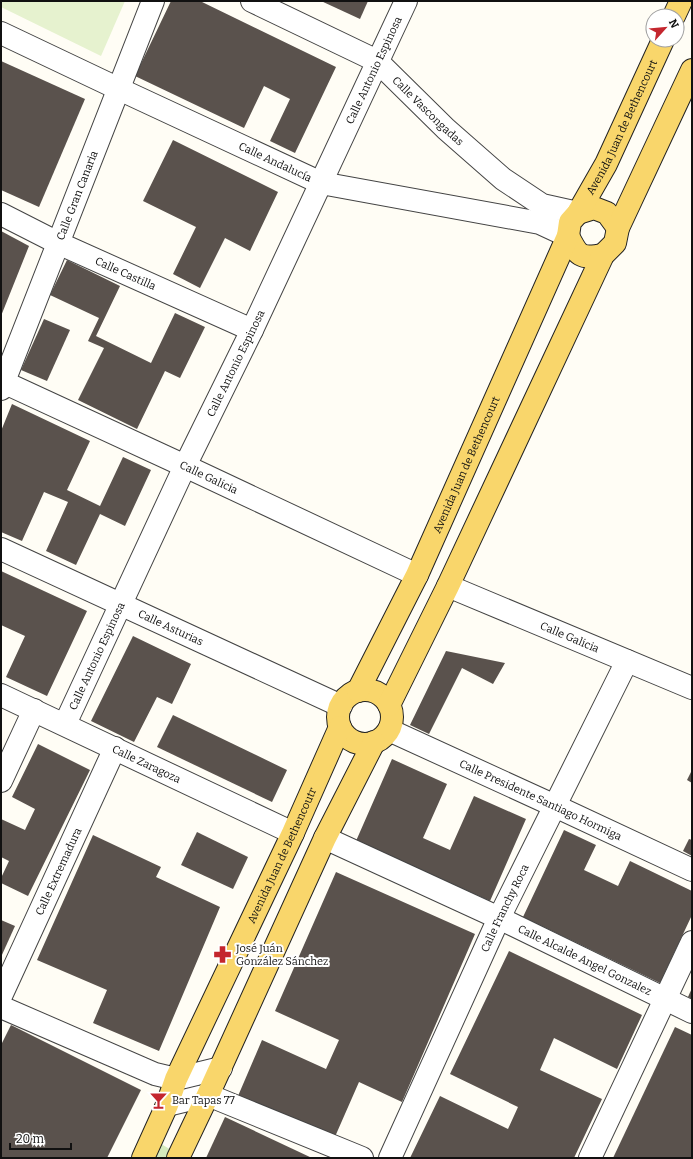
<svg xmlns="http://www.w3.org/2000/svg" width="693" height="1159" font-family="Bitter,serif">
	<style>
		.green { fill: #d5ebbd }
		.pitch { fill: #e6f2cf }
		.building { fill: #5a524d }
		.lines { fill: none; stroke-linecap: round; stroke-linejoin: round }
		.street-casing { stroke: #444; stroke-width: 24 }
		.primary-casing { stroke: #222; stroke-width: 24 }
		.street { stroke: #fff; stroke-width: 22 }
		.primary { stroke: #f9d66b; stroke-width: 22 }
		.labels { text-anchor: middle; stroke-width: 4; stroke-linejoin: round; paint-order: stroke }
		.street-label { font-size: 11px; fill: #111; stroke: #fff }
		.poi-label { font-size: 11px; fill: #111; stroke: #fff; text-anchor: start }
	</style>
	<rect width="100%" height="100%" fill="#fffdf5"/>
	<path class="green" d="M156,1141L173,1151L169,1158H148Z"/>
	<path class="pitch" d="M1,1H125L101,56L1,7Z"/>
	<g class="building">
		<path d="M171,1H200L336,67L295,153L270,141L290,99L264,86L244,128L135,76Z"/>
		<path d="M321,1H368L360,19Z"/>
		<path d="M1,61L85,99L39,207L1,190Z"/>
		<path d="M173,140L278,192L250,251L225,238L200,288L173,274L196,227L143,201Z"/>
		<path d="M1,231L29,246L1,316Z"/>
		<path d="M67,260L120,286L96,336L151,363L175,313L205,327L180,378L165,371L137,429L78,400L104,348L88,341L99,318L50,295Z"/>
		<path d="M44,319L70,330L47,381L21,370Z"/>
		<path d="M12,404L90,441L67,490L100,506L123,457L151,470L125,526L100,514L76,565L46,551L68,502L44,492L22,541L1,532V431Z"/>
		<path d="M1,571L87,611L47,696L6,677L25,636L1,625Z"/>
		<path d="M133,636L191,664L172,704L157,697L134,742L91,721Z"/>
		<path d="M446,651L505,663L493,684L462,668L429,734L410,725Z"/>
		<path d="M173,715L287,770L272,802L157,747Z"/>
		<path d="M38,744L90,770L28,896L1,883V878L9,861L1,857V819L25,830L35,809L12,797Z"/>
		<path d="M392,759L447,784L423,838L450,850L474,796L526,819L490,901L356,841Z"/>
		<path d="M692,770V783L687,780Z"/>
		<path d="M564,830L596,845L584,870L618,886L630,861L692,891V915L660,983L523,917Z"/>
		<path d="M197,832L248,857L233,889L181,865Z"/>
		<path d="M93,835L161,867L156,877L220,907L159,1051L93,1023L107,990L37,960Z"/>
		<path d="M689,839L692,840V856L683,851Z"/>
		<path d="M336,872L475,934L402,1102L359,1082L334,1139L238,1096L262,1040L326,1069L339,1040L275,1011Z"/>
		<path d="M1,920L15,926L1,957Z"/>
		<path d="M509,951L642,1015L617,1069L554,1038L540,1070L602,1099L574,1158H410L440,1096L508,1129L518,1107L450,1074Z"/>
		<path d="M692,988V999L688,997Z"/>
		<path d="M11,1025L141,1090L107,1158H1V1045Z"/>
		<path d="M675,1027L692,1035V1158H613Z"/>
		<path d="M225,1117L312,1158H206Z"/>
	</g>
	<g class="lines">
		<defs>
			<g id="street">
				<path id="s1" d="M252,1L377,61L446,129L503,179L542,205L578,213"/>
				<path id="s2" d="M1,33L119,89L321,183L540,223L568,236"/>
				<path id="s3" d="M1,214L58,243L252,330"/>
				<path id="s4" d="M1,381L185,466L417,575"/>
				<path id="s5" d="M1,389L153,1"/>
				<path id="s6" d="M1,549L341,706"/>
				<path id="s7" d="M448,586L692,688"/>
				<path id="s8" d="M1,695L293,833"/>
				<path id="s9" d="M65,724L185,466L252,330L406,1"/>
				<path id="s10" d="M389,730L555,806L692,870"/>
				<path d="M1,781L34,710"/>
				<path id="s11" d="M325,838L499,918L692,1012"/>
				<path id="s12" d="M1,996L115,748"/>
				<path d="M1,1007L155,1074L176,1079L221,1068"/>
				<path d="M167,1105L208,1095L362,1158"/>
				<path id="s13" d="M390,1158L499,918L627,661"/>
				<path d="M590,1158L692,942"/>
			</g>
			<g id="primary">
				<path d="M674,16L681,1"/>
				<path d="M578,213L594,208L607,213L618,228"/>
				<path d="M568,236C578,256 580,259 603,255"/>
				<circle cx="365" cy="717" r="27"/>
				<path id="s14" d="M358,691L417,575L568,236L570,222L578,213L606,164L663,40"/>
				<path d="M389,705L448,586L603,255L615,243L618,228L692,70"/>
				<path id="s15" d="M143,1158L167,1105L176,1079L293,833L340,727"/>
				<path d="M178,1158L208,1095L325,838L374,742"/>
			</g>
		</defs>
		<use href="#street" class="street-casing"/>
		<use href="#primary" class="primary-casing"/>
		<use href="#street" class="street"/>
		<use href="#primary" class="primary"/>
	</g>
	<defs>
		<symbol id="pharmacy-bare" viewBox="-9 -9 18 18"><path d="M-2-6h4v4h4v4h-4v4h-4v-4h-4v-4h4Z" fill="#c4262e" stroke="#fff" stroke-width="2.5" paint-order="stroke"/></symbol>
		<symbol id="bar-bare" viewBox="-9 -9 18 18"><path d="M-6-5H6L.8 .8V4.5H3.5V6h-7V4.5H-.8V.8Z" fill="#c4262e" stroke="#fff" stroke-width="2.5" paint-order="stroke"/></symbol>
	</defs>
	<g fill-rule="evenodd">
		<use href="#pharmacy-bare" x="210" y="942" width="25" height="25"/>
		<use href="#bar-bare" x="146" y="1088" width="25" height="25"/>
	</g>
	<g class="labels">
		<g class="street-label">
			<text dy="4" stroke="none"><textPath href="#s9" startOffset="723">Calle Antonio Espinosa</textPath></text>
			<text dy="4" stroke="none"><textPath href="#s1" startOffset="210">Calle Vascongadas</textPath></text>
			<text dy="4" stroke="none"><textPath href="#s14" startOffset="624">Avenida Juan de Bethencourt</textPath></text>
			<text dy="4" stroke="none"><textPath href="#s2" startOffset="303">Calle Andalucía</textPath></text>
			<text dy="4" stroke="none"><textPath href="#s5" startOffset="208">Calle Gran Canaria</textPath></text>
			<text dy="4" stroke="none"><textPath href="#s3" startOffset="138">Calle Castilla</textPath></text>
			<text dy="4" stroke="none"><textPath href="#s9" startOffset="399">Calle Antonio Espinosa</textPath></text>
			<text dy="4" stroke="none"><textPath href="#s14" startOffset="251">Avenida Juan de Bethencourt</textPath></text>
			<text dy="4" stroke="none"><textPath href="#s4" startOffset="229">Calle Galicia</textPath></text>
			<text dy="4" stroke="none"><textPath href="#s6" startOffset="187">Calle Asturias</textPath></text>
			<text dy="4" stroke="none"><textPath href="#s7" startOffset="132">Calle Galicia</textPath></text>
			<text dy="4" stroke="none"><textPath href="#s9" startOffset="75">Calle Antonio Espinosa</textPath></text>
			<text dy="4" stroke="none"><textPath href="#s8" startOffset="161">Calle Zaragoza</textPath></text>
			<text dy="4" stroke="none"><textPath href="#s10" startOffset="167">Calle Presidente Santiago Hormiga</textPath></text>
			<text dy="4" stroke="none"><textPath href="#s15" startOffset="333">Avenida Juan de Bethencoutr</textPath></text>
			<text dy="4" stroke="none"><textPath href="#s12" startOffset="137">Calle Extremadura</textPath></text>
			<text dy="4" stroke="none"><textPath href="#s13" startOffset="275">Calle Franchy Roca</textPath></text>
			<text dy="4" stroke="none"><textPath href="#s11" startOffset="287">Calle Alcalde Angel Gonzalez</textPath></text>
		</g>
		<g class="poi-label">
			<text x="236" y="952">José Juán<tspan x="236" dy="13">González Sánchez</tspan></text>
			<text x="172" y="1104">Bar Tapas 77</text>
		</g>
	</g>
	<rect width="693" height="1159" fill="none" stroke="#111111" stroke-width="4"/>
	<g transform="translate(665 28) rotate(63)"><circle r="19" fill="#ffffff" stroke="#a0a0a0"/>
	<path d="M0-3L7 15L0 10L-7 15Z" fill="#c4262e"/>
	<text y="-6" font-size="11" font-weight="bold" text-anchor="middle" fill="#111111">N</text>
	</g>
	<path d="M10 1143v6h61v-6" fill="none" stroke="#111111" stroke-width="2"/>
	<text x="16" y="1143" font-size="12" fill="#111111" stroke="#ffffff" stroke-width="3" paint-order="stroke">20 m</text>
</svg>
